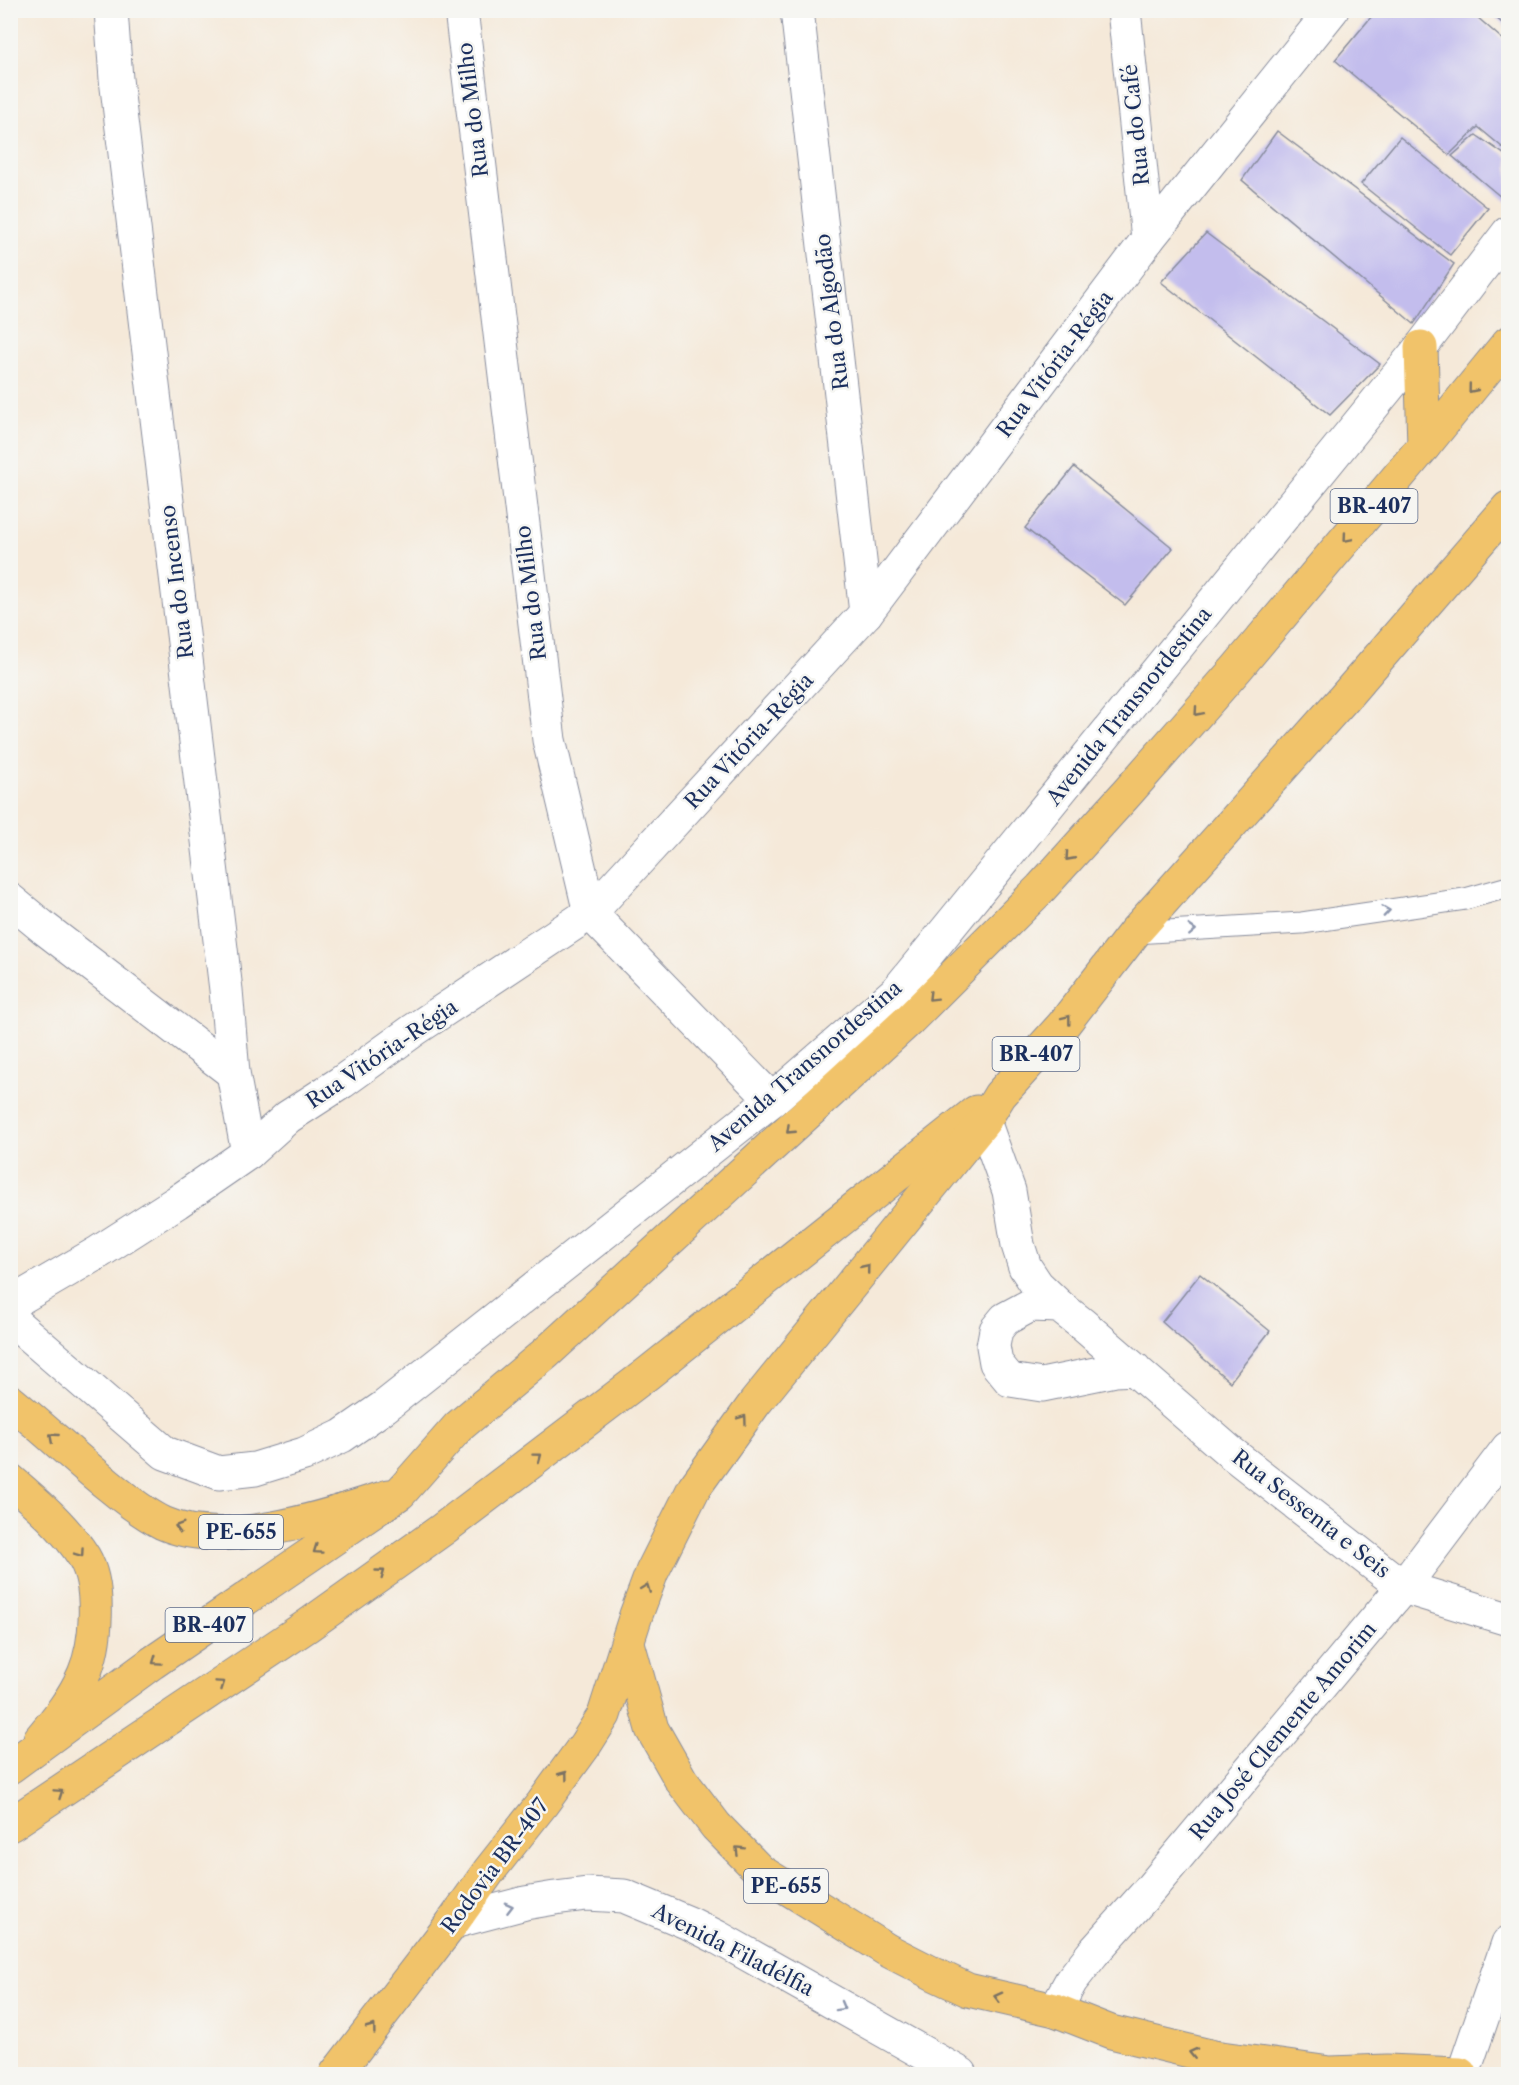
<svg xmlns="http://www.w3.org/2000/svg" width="1519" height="2085" font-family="'Libre Caslon Text',serif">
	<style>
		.building { fill: #c3bded }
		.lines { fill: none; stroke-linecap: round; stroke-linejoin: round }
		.service-casing { stroke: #888c9c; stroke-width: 23 }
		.minor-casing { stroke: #888c9c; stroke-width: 35 }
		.tertiary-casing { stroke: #888c9c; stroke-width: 35 }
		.primary-casing { stroke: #888c9c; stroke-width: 35 }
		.trunk-casing { stroke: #888c9c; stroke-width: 35 }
		.service { stroke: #fff; stroke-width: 21 }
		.minor { stroke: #fff; stroke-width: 33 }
		.tertiary { stroke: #fff; stroke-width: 33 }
		.primary { stroke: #f1c36a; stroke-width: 33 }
		.trunk { stroke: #f1c36a; stroke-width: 33 }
		.oneway { stroke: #7b7263 }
		.oneway2 { stroke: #8d97ae }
		.labels { text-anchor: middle; stroke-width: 5; stroke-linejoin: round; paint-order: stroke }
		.shield { fill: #f6f6f2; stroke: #5d6b8a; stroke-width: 1.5 }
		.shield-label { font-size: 20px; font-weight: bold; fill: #1b2f5e }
		.street-label { font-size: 21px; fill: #1b2f5e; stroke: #f6f6f2 }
	</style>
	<rect width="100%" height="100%" fill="#f6f6f2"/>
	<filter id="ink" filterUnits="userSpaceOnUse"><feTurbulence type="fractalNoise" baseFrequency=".0167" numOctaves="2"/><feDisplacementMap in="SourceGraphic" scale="12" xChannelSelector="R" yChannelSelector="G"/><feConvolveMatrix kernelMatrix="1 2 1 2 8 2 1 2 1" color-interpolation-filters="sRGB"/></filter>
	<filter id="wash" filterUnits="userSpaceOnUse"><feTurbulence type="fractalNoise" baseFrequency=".008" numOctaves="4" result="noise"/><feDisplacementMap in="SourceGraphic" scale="24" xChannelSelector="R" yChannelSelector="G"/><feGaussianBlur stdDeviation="1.35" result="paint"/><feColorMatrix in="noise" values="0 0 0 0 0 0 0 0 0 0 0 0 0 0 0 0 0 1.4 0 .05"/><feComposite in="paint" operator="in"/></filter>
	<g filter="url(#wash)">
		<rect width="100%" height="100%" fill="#f5e9d9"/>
		<g id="blocks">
			<g class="building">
				<path d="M1377,10H1469L1508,44V152L1478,127L1449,155L1335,60Z"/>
				<path d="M1487,10H1508V28Z"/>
				<path d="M1277,131L1454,264L1414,324L1242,180Z"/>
				<path d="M1476,135L1508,157V203L1452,156Z"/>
				<path d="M1400,137L1488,208L1450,255L1361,184Z"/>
				<path d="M1206,233L1380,364L1330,415L1161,282Z"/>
				<path d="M1074,467L1173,548L1125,605L1025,528Z"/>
				<path d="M1200,1274L1270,1331L1230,1382L1162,1322Z"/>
			</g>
		</g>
	</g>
	<g filter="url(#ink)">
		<use href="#blocks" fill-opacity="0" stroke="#888c9c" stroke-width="1.5"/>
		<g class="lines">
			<defs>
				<path id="service" d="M1134,933L1302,923L1465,899L1508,887"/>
				<g id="minor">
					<path d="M111,10L116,79L226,990L233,1073L248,1153"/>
					<path d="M461,10L549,740L590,913L772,1100"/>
					<path d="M797,10L866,613"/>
					<path d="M1124,10L1148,239"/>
					<path d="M10,900L44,928L233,1073"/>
					<path d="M984,1121L1009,1191L1018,1245L1025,1267L1037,1285L1059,1306"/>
					<path d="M10,1304L99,1252L177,1202L248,1153L288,1117L342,1082L414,1030L590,913L866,613L1148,239L1332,10"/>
					<path d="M10,1319L165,1453L219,1473L255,1469L304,1454L342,1436L384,1407L772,1100L897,991L1421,347L1508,233"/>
					<path d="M1135,1369L1115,1370L1042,1385L1010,1380L996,1363L993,1346L996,1330L1005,1319L1031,1305L1059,1306L1082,1324L1230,1452L1403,1587L1508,1619"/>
					<path d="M1055,2010L1071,1981L1093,1953L1146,1894L1403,1587L1508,1448"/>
					<path d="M1463,2074L1508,1943"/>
				</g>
				<path id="tertiary" d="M453,1922L525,1903L555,1898L587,1894L624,1896L691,1924L717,1937L961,2074"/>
				<g id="primary">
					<path d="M10,1401C43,1428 74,1457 107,1484C124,1498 143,1513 163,1523C225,1551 328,1516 389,1496"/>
					<path d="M10,1480C37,1503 65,1527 84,1557C101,1586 97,1644 84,1674C73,1699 57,1719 40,1739"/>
					<path d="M628,1643L652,1729L681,1780L716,1826L760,1871L887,1950L934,1974L968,1990L1055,2010L1111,2032L1214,2057L1330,2073L1387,2071L1460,2074"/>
				</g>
				<g id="trunk">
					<path d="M1421,347L1424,446"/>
					<path d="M10,1767L152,1663L400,1493L458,1427L546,1353L910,1019L1041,888L1127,793L1237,668L1424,446L1508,343"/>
					<path d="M10,1825L307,1626L443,1529L647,1374L976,1112"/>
					<path d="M336,2074L453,1922L489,1871L542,1804L585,1745L604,1715L636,1615L652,1572L694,1488L755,1403L984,1121L1000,1095L1063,1025L1134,933L1344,698L1508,508"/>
				</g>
			</defs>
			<use href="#service" class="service-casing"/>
			<use href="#minor" class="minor-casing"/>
			<use href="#tertiary" class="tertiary-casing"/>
			<use href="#primary" class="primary-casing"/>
			<use href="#trunk" class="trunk-casing"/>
			<use href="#service" class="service"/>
			<use href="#minor" class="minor"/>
			<use href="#tertiary" class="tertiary"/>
			<use href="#primary" class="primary"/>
			<use href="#trunk" class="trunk"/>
		</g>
		<defs><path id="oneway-chevron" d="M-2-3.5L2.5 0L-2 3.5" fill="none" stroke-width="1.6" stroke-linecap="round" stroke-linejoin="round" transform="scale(1.5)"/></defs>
		<g class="oneway">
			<use href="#oneway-chevron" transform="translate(1472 389) rotate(129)"/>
			<use href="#oneway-chevron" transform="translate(1347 538) rotate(130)"/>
			<use href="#oneway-chevron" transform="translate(1198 712) rotate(131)"/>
			<use href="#oneway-chevron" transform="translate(1069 857) rotate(132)"/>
			<use href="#oneway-chevron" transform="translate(932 997) rotate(135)"/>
			<use href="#oneway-chevron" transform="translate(1067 1019) rotate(-52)"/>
			<use href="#oneway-chevron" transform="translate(790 1130) rotate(137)"/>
			<use href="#oneway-chevron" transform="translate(866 1268) rotate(-51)"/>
			<use href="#oneway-chevron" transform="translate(743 1419) rotate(-54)"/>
			<use href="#oneway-chevron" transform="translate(53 1437) rotate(-139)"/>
			<use href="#oneway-chevron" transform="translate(538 1457) rotate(-37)"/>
			<use href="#oneway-chevron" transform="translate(179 1527) rotate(-164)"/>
			<use href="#oneway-chevron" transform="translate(317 1550) rotate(145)"/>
			<use href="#oneway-chevron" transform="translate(80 1553) rotate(55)"/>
			<use href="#oneway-chevron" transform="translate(381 1573) rotate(-36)"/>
			<use href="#oneway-chevron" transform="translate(646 1588) rotate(-69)"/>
			<use href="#oneway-chevron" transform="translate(156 1661) rotate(145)"/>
			<use href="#oneway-chevron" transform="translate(221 1684) rotate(-34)"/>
			<use href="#oneway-chevron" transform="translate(564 1775) rotate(-53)"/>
			<use href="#oneway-chevron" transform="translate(59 1793) rotate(-34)"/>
			<use href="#oneway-chevron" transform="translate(739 1850) rotate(-136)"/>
			<use href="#oneway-chevron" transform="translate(998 1997) rotate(-166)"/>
			<use href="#oneway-chevron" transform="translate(372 2028) rotate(-53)"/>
			<use href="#oneway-chevron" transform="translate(1193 2053) rotate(-167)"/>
		</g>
		<g class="oneway2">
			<use href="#oneway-chevron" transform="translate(1386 911) rotate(-8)"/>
			<use href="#oneway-chevron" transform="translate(1192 930) rotate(-3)"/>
			<use href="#oneway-chevron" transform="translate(509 1907) rotate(-14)"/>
			<use href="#oneway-chevron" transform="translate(841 2007) rotate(29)"/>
		</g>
	</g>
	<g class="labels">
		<g class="shield">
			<rect x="1330.5" y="489" width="87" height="34" rx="4.5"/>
			<rect x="992.5" y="1037" width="87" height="34" rx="4.5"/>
			<rect x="199" y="1515" width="84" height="34" rx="4.5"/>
			<rect x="165.5" y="1608" width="87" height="34" rx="4.5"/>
			<rect x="744" y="1869" width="84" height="34" rx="4.5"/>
		</g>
		<g class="shield-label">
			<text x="1374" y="513">BR-407</text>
			<text x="1036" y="1061">BR-407</text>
			<text x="241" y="1539">PE-655</text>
			<text x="209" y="1632">BR-407</text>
			<text x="786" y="1893">PE-655</text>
		</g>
		<g class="street-label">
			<text transform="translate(473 110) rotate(-97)" y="7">Rua do Milho</text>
			<text transform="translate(1136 125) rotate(-96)" y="7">Rua do Café</text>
			<text transform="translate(832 312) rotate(-97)" y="7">Rua do Algodão</text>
			<text transform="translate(1055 364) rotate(-53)" y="7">Rua Vitória-Régia</text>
			<text transform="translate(177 582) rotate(-97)" y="7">Rua do Incenso</text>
			<text transform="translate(531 593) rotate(-97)" y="7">Rua do Milho</text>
			<text transform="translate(1129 706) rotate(-51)" y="7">Avenida Transnordestina</text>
			<text transform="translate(749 741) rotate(-47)" y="7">Rua Vitória-Régia</text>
			<text transform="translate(382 1054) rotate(-34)" y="7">Rua Vitória-Régia</text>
			<text transform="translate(805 1066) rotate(-41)" y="7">Avenida Transnordestina</text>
			<text transform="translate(1311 1514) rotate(38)" y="7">Rua Sessenta e Seis</text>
			<text transform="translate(1283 1731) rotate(-50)" y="7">Rua José Clemente Amorim</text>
			<text transform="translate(495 1866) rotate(-53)" y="7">Rodovia BR-407</text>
			<text transform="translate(733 1950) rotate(27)" y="7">Avenida Filadélfia</text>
		</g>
	</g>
	<rect width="1519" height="2085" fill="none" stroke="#f6f6f2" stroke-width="36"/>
</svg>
